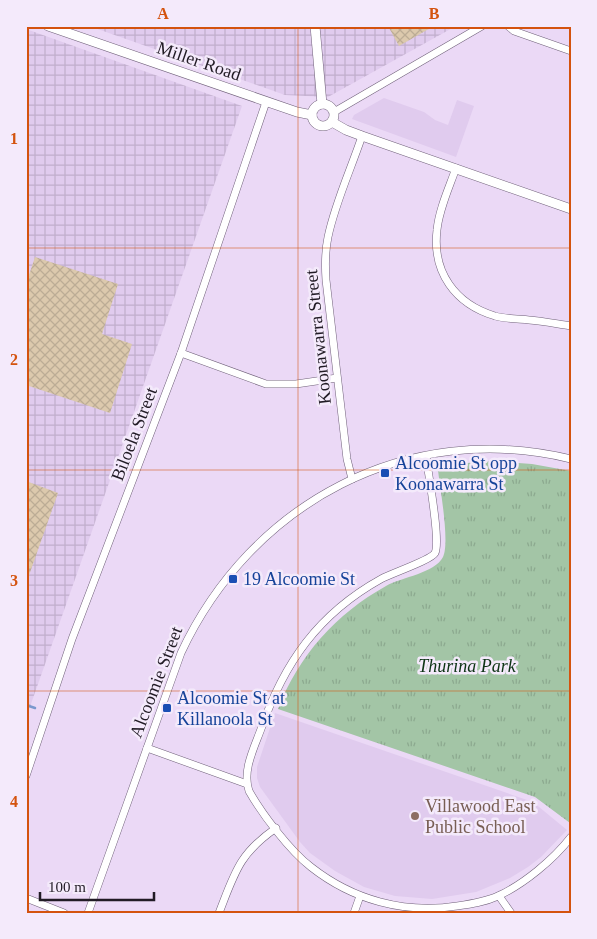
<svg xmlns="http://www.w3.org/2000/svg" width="597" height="939" font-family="'Times New Roman',serif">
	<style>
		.built { fill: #e0cbee }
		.industrial { fill: url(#industrial-grid) }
		.park { fill: url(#park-tufts) }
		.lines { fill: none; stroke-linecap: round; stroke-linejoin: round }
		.stream { stroke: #7b98ce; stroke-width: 2.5 }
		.building { fill: url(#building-cross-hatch) }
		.minor-casing { stroke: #70617a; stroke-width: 8 }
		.tertiary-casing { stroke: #70617a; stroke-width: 10 }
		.secondary-casing { stroke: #70617a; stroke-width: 10 }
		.minor { stroke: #fff; stroke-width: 7 }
		.tertiary { stroke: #fff; stroke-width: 9 }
		.secondary { stroke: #fff; stroke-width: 9 }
		.grid { fill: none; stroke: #d4530e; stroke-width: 1; stroke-opacity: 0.55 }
		.transit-dot { fill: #1a4fb4; stroke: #f4eafb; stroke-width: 2 }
		.education-dot { fill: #8d6e63; stroke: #f4eafb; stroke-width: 2 }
		.labels { text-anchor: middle; stroke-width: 5; stroke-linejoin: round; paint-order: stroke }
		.street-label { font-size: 18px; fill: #211b25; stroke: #f4eafb }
		.transit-label { font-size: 18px; fill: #164399; stroke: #f4eafb; text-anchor: start }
		.park-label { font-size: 18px; font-style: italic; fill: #0d3415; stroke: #f4eafb }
		.education-label { font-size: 18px; fill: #785e54; stroke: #f4eafb; text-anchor: start }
		.neatline { fill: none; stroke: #d4530e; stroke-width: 2 }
		.grid-label { font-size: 16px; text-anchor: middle; font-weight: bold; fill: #d4530e }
	</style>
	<defs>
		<pattern id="industrial-grid" width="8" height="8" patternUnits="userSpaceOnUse" patternTransform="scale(1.25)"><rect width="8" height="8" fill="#e0cbee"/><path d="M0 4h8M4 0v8" fill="none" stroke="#c0aecc"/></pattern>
		<pattern id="park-tufts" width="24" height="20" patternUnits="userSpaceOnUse" patternTransform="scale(1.25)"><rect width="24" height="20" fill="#a3c5a6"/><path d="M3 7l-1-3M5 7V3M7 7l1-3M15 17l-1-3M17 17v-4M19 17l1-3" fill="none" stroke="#8ca98f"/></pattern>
		<pattern id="building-cross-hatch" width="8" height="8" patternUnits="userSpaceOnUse" patternTransform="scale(1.25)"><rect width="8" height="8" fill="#dcc9ad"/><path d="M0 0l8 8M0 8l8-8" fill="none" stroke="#bcac95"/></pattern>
	</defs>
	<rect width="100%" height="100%" fill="#ebd9f6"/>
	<g class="built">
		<path d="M384,98L424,112L435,120L448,125L457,100L474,106L456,157L352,119L354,115Z"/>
		<path d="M275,713L533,802L567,830L541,857L528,867L510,878L476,892L432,899L395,896L364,887L335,871L310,853L300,842L260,787L257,778V767Z"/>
	</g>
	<g class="industrial">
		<path d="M89,26H456L328,97L285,95Z"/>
		<path d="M26,29L242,106L26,718Z"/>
	</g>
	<path class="park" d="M493,461L532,464L571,471L570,823L535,797L278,709C299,655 336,614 386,586C402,577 435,573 443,557C450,543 440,488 438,470L442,465Z"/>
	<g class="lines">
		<path class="stream" d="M26,705L35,708"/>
	</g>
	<g class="building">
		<path d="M388,26H434L399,46Z"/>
		<path d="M35,257L118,284L102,334L132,344L110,413L26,385V284Z"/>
		<path d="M26,481L58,493L27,581H26Z"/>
	</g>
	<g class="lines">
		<defs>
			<g id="minor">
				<path d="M508,26L514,31L571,51"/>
				<path d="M334,112L482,26"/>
				<path d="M456,168C449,188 439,209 437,230C432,272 455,304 495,316C506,319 518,319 529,320C543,321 557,324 571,326"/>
				<path d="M181,353L266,384H296L337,378"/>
				<path d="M426,456C428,473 441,541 435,553C431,560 392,573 381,579C318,614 284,663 261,729C254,748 242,771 249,791C262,814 290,851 311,867C353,900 404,914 457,906C471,904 485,902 498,896C524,884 553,860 571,837"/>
				<path d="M352,479L347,459L326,280C325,265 325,251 328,237C335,203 351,169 362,136"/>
				<path d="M147,748L247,784"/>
				<path d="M26,776L72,639L181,353L266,102"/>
				<path d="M499,896L511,913"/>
				<path d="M26,898L64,913"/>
				<path d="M88,913L181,653C251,503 407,419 571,459"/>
				<path d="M219,913C235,872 239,854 276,828"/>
				<path d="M354,913L360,896"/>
			</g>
			<path id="tertiary" d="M315,26L322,104"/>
			<g id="secondary">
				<path d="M48,26L297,112L312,115"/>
				<circle cx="323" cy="115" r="11"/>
				<path d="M332,122L346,130L362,136L571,209"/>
			</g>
		</defs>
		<use href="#minor" class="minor-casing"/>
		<use href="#tertiary" class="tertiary-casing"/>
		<use href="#secondary" class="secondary-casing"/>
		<use href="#minor" class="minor"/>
		<use href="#tertiary" class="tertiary"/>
		<use href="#secondary" class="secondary"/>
	</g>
	<path class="grid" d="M298,26V913M26,248H571M26,470H571M26,691H571"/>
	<g class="transit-dot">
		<rect x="380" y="468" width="10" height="10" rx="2.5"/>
		<rect x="228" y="574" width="10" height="10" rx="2.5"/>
		<rect x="162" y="703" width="10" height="10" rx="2.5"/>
	</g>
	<circle class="education-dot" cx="415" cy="816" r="5"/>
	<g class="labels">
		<g class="street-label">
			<text transform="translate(199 61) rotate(19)" y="6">Miller Road</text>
			<text transform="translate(318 337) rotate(-96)" y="6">Koonawarra Street</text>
			<text transform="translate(134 434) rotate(-69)" y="6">Biloela Street</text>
			<text transform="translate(156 682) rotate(-69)" y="6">Alcoomie Street</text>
		</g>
		<g class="transit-label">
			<text x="395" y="469">Alcoomie St opp<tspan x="395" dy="21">Koonawarra St</tspan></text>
			<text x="243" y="585">19 Alcoomie St</text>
			<text x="177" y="704">Alcoomie St at<tspan x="177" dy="21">Killanoola St</tspan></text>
		</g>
		<g class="park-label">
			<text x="467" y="672">Thurina Park</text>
		</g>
		<g class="education-label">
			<text x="425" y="812">Villawood East<tspan x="425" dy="21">Public School</tspan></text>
		</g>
	</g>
	<rect width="597" height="939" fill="none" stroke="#f4eafb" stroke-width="55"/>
	<path d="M40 892v8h114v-8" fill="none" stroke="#211b25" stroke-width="2.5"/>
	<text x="48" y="892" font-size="15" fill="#211b25" stroke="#f4eafb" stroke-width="4" paint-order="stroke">100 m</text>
	<rect x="28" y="28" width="542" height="884" class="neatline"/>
	<g class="grid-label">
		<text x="163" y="19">A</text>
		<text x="434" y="19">B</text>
		<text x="14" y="144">1</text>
		<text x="14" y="365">2</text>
		<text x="14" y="586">3</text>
		<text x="14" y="807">4</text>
	</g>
</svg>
